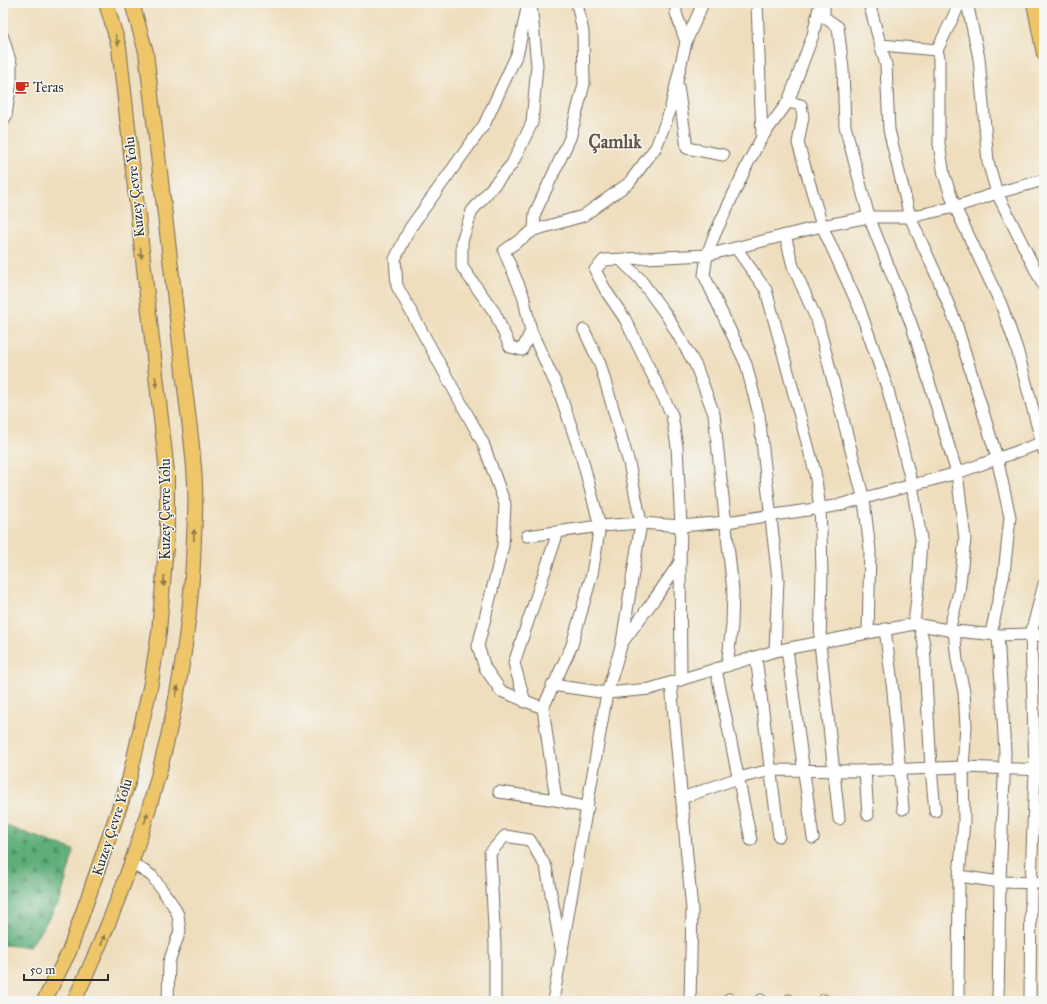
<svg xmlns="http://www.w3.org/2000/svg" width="1047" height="1004" font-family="'IM FELL Great Primer',serif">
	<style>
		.forest { fill: url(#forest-firs); stroke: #456c52 }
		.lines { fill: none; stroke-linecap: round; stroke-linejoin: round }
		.minor-casing { stroke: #706a5e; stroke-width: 13 }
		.major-casing { stroke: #706a5e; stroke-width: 16 }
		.minor { stroke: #fff; stroke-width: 11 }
		.major { stroke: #eec569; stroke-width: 14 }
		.oneway { fill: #8c784a }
		.labels { text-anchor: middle; stroke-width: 3; stroke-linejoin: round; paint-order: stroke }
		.poi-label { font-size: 14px; fill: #2b2b2b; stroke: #f6f6f2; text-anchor: start }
		.street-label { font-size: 14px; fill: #2b2b2b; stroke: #f6f6f2 }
		.district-label { font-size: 18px; font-weight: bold; fill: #645446; stroke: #f6f6f2 }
	</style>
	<defs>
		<pattern id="forest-firs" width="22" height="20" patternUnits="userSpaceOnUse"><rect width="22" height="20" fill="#5fae7a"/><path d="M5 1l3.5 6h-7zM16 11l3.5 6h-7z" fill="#4f8e64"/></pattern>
	</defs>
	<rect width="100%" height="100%" fill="#f6f6f2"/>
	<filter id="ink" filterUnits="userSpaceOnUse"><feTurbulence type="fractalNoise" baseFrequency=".025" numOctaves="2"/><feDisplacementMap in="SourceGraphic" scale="8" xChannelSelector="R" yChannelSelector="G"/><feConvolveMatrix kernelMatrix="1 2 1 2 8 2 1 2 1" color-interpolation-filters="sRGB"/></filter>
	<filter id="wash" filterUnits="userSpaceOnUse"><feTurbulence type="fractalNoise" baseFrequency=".012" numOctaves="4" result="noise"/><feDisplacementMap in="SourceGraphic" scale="16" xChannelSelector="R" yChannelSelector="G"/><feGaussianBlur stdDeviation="0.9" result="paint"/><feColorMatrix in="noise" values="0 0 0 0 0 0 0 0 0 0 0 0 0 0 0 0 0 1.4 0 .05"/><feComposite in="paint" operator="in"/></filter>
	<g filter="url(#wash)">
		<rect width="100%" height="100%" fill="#efdebd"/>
		<path class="forest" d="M3,825L74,850L60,901L30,947L3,945Z"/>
	</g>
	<g filter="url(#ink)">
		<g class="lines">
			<defs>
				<g id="minor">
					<path d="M528,3L518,52L484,125L410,228L395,259L397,286L483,443L505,504L503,546L478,646L485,668L501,691L543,708"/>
					<path d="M676,3V13L686,42"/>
					<path d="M757,3L762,137"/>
					<path d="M869,3L886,65L889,130L910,217L936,274L956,323L997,458L1010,517L1004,574L991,633"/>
					<path d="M967,3L979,58L988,162L997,193L1044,287"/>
					<path d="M531,4L537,65L532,123L512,164L472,211L462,241V267L495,313L510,347L522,350L531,331"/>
					<path d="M824,4V17L838,27L843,69L845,126L869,217L911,323L957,473L965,539L959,592L949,630"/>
					<path d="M3,37L11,64V81L6,116L3,121"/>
					<path d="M881,45L937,50L960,3"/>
					<path d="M937,50L939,58V144L944,175L955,207L1001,304L1017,349L1044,451"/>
					<path d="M678,86L687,148L723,155"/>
					<path d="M788,102L801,105L803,117L798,143L822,226L859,307L888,390L912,485L921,539L918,588L914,624"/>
					<path d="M534,230L535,213L570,138L584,84L583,32L577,3"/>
					<path d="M785,235L793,266L818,323L864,500L870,550L868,632"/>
					<path d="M736,248L766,290L815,472L820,509L821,532L822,574L820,643L839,819"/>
					<path d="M621,260L640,279L667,316L696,366L714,414L733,591L732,625L727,666"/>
					<path d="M584,330L600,364L629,463L641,523L622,642"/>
					<path d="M527,536L600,526L641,523L681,526L726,522L835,506L957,473L1044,442"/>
					<path d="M919,624L924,644L931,768L935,811"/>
					<path d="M885,629L893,691L903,809"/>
					<path d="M954,631L957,660L964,692L966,726L963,767L964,821L959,876L958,1001"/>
					<path d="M787,649L813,838"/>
					<path d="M775,651L778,579L759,415L746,364L704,275L707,255L714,236L748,163L762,137L788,102L813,35L820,3"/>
					<path d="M756,657L779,836"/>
					<path d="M716,669L751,840"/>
					<path d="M681,680L680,562L681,526L677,447L672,415L625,319L606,291L595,270L604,260L707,255L822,226L869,217H910L955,207L997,193L1044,180"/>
					<path d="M671,684L692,910L690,1001"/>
					<path d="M552,685L607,693L650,689L775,651L914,624L954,631L998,635L1031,634L1044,636"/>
					<path d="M525,702L514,663L558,532"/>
					<path d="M865,771L868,815"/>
					<path d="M499,792L556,800L588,808"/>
					<path d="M682,798L738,778L771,770L856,771L963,767L1044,770"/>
					<path d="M556,800L543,708L572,645L592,574L600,526L582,458L559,391L531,331L523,295L504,251L534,230L583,216L629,183L656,147L670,111L686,42L703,3"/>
					<path d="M132,863L152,876L173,905L178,915L180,931L169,962L168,1001"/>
					<path d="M959,876L1000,882L1044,883"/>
					<path d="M495,1001V945L490,853L505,836L530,840L546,867L561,948"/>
					<path d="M553,1001L607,693L622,643L656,597L680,562"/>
					<path d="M728,1001L729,999"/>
					<path d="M761,1001V1000"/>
					<path d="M789,1001V1000"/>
					<path d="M824,1001V1000"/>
					<path d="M998,1001L1000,882L1005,752L998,635"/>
					<path d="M1030,1001L1031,883L1035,770L1031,634L1044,584"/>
				</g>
				<g id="major">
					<path d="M1034,3L1044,54"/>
					<path d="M44,1001L69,952L129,780L151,683L159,632L167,535V472L119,47L106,3"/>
					<path d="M74,1001C143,857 190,697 194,537C195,519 196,501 195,483C193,440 185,396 181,353C170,252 158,152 146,52L132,3"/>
				</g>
			</defs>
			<use href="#minor" class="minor-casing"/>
			<use href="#major" class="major-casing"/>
			<use href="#minor" class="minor"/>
			<use href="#major" class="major"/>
		</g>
		<defs><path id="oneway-solid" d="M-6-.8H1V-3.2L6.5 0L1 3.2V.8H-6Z"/></defs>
		<g class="oneway">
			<use href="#oneway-solid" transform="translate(117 40) rotate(74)"/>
			<use href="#oneway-solid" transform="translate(141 253) rotate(84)"/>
			<use href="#oneway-solid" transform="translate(156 382) rotate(83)"/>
			<use href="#oneway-solid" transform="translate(194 535) rotate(-89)"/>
			<use href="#oneway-solid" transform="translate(164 581) rotate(94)"/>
			<use href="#oneway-solid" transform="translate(177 691) rotate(-77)"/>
			<use href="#oneway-solid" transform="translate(146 818) rotate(-73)"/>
			<use href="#oneway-solid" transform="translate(103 940) rotate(-69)"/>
		</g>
	</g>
	<defs>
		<symbol id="cafe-bare" viewBox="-9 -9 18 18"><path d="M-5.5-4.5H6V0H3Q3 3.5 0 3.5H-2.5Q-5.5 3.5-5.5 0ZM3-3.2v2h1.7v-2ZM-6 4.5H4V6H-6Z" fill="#c8321e" stroke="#f6f6f2" stroke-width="2.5" paint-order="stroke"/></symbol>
	</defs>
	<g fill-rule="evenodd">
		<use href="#cafe-bare" x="12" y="77" width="20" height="20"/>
	</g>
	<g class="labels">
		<g class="poi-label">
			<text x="33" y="92">Teras</text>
		</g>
		<g class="street-label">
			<text transform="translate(134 187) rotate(-96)" y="5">Kuzey Çevre Yolu</text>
			<text transform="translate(165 509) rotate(-90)" y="5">Kuzey Çevre Yolu</text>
			<text transform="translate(112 827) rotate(-72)" y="5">Kuzey Çevre Yolu</text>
		</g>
		<g class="district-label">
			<text x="615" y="148">Çamlık</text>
		</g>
	</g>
	<rect width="1047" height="1004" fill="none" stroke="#f6f6f2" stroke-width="16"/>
	<path d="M24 974v6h84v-6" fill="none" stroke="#2b2b2b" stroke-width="2"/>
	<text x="30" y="974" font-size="12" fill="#2b2b2b" stroke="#f6f6f2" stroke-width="3" paint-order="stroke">50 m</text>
</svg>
